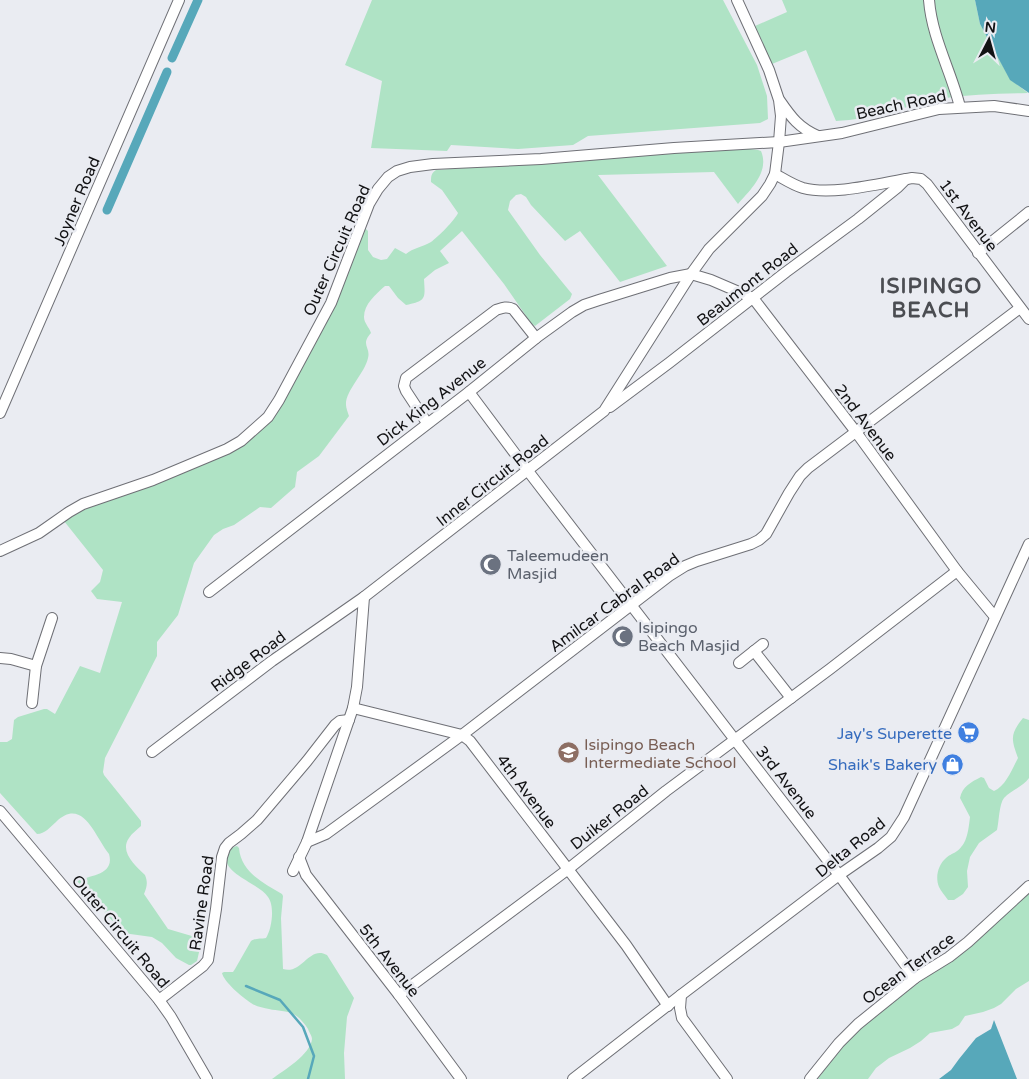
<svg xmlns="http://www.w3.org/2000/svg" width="1029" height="1079" font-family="'Varela Round',sans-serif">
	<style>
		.green { fill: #afe3c5 }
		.water { fill: #57a8ba }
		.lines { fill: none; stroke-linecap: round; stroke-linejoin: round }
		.stream { stroke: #57a8ba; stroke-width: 2.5 }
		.canal { stroke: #57a8ba; stroke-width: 9 }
		.minor-casing { stroke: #6f7076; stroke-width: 12 }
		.minor { stroke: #fff; stroke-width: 10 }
		.labels { text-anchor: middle; stroke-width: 5; stroke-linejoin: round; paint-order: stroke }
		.street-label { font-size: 16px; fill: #121214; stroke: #eaecf2 }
		.worship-label { font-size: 16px; fill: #5b616d; stroke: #eaecf2; text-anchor: start }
		.shop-label { font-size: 16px; fill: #366cbe; stroke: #eaecf2; text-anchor: end }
		.education-label { font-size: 16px; fill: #785e54; stroke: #eaecf2; text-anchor: start }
		.district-label { font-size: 21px; font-weight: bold; letter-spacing: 1px; fill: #4b4d52; stroke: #eaecf2 }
	</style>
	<rect width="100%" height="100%" fill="#eaecf2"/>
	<g class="green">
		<path d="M372,0H723L757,65L767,96L768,119L760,123L588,136L573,145L518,149L451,145L447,151L371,148L382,81L345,65Z"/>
		<path d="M782,0H975L980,24L1010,79L1028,93C999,94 969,94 940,99C905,106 871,120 836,121L806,50L772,64L755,26L787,12Z"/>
		<path d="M742,148L758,150L761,151C770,172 750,190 738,204L714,172L598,175L667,266L620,282L580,231L565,241L531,205L526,197L521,194L516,195L510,201L508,210L540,255L572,294L570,299L535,326L531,323L504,284L462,231L440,251L449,263L435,270L424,279C425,298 427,301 406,305L398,298L389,286H385C376,294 364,304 364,317C364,323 369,327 371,333C360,345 371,347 368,358C365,373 345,391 346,405C346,408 348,413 349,416L319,456L297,472L295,487L271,508L260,507L234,525L223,529L214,535L194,563L178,615L157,642V656L105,758L103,772L104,775L141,821V826C137,830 132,833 129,838C119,852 136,866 145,875C148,882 147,887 144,894L168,929L202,939L197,961L191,965H189L176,958L162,943L152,937L123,933L77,881C90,875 115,875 109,854C95,837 83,796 56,822C50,827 45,834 37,834L0,793V742H7L12,739L14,720L18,717L44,709H47L55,714L80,666L100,673L122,602L97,599L91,591L100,582L103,570L64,521L70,516L88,506L126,495L213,460L271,415L363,229H366L368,231V250L373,257L381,260L387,259L395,248L406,254C413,248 422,247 431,242C438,237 455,220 458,213L442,190L431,182C431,177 431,173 436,170Z"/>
		<path d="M1023,718L1029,720V778C1023,787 1011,790 1004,798C999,804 999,822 997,830L979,843L970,857L967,871L968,887L963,894L954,900H948C945,896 941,891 939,887C935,877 938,865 946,858C953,852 957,854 964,843C968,836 969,825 970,817L960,798C962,787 971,782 981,777L984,778L989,788L994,791C1006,786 1012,769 1018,758C1011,739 1010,734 1023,718Z"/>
		<path d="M237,846L239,848C241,872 263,883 282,894L283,896L281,918L283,969C302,975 309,945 327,955L354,998L347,1017L344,1053L345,1079H272C283,1071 311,1054 312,1039C312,1036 309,1032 308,1029C305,1024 299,1017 295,1015C287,1010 277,1011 269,1009C263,1008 255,1006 251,1003C242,997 224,982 222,973L224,972H233L235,969L251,941C255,938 261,939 266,938C272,929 275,906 268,897C260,884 221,873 227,856C229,850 230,848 237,846Z"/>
		<path d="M1029,891V981L1016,989L1001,1004L994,1008L983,1012L965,1016L959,1025L952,1029L930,1033L921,1041L910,1048L889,1058L876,1068L868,1079H818L836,1054L862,1025L892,1001L937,970Z"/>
	</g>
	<g class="water">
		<path d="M975,0H1029V93L1010,80L980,24Z"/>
		<path d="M994,1020L1017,1079H939L951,1070L959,1059L976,1038L991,1029Z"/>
	</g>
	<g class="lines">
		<path class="stream" d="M246,986L280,1000L303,1027L314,1056L308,1079"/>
		<g class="canal">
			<path d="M172,58L198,0"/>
			<path d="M107,210L167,72"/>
		</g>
		<defs>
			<g id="minor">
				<path d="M929,0C932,38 951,71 960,107"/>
				<path d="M780,101C791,117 799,128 818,136"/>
				<path d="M775,174C784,179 793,185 803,188C833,196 881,183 912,178L921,179L927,184L1029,319"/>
				<path d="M978,253L1029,212"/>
				<path d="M469,392L528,471L839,875L915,978"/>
				<path d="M610,407L669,363L786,272L858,219L898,187L906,179"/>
				<path d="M0,413L179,0"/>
				<path d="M427,423L406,391L404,386L406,378L496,310C502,308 506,306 513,309L536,338"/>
				<path d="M0,551L39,533L69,512L83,504L153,480L227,449L241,441L268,417L279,400L331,303L369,204L378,189L388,177L397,171L410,167L433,164L541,159L674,148L779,142L842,133L939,109L994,106L1029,111"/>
				<path d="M209,592L469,392L536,338L572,312L584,305L599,300L670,278L691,274L711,280L753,298L856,432L957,571L995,617"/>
				<path d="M754,651L791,698"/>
				<path d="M0,658L11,659L36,666"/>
				<path d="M739,663L763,644"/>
				<path d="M32,703L36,666L52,618"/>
				<path d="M353,708L462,735L470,741L626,945L668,1006"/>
				<path d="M152,752L272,661L364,597L604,411L691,274L709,249L762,196L770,184L775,174L779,142L781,116L779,100L769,70L737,0"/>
				<path d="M0,811L159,1000L171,1017L207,1079"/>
				<path d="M307,842L326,834L462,735L669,576L685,566L697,561L751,544L759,540L766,534L789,493L800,476L808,468L1020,308"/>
				<path d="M299,857L306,875L399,995L461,1079"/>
				<path d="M293,871L307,842L353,708L357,687L364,597"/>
				<path d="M399,995L567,870L666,791L830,669L957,571"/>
				<path d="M681,995L680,1008L682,1018L727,1079"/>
				<path d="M159,1000L203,966L208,960L216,909L222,857L225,848L229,843L241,834L257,820L307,761L335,725L340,721L349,720"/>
				<path d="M573,1079L681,995L839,875L878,848L891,837L904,817L1029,544"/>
				<path d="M810,1079L839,1043L858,1024L915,978L949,957L968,942L1029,886"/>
			</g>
		</defs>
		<use href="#minor" class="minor-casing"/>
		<use href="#minor" class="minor"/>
	</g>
	<defs>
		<symbol id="mosque-disc" viewBox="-11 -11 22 22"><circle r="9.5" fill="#6b7280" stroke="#eaecf2"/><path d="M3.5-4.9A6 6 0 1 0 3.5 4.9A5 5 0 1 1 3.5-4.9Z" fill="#fff"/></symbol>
		<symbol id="supermarket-disc" viewBox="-11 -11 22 22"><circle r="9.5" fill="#3f7fe0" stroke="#eaecf2"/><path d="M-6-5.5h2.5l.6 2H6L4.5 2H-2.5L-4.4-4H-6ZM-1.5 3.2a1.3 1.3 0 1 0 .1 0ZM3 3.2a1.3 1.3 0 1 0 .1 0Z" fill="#fff"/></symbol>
		<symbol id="school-disc" viewBox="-11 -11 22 22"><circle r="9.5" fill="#8d6e63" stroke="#eaecf2"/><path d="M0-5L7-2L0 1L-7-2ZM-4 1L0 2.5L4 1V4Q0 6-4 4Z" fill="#fff"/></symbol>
		<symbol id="shop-disc" viewBox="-11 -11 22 22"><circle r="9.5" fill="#3f7fe0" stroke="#eaecf2"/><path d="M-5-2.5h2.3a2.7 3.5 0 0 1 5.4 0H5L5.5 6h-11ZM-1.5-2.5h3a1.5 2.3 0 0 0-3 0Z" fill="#fff"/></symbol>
	</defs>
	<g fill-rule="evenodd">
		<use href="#mosque-disc" x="478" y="552" width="25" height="25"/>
		<use href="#mosque-disc" x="610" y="624" width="25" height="25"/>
		<use href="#supermarket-disc" x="956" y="720" width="25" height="25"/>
		<use href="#school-disc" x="556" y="740" width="25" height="25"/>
		<use href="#shop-disc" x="940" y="752" width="25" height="25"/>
	</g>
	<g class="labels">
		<g class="street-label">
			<text transform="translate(901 104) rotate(-12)" y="6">Beach Road</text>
			<text transform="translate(76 201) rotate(-67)" y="6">Joyner Road</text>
			<text transform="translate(969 215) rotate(53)" y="6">1st Avenue</text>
			<text transform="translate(336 250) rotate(-66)" y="6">Outer Circuit Road</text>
			<text transform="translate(747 284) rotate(-38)" y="6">Beaumont Road</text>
			<text transform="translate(431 401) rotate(-38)" y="6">Dick King Avenue</text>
			<text transform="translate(866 422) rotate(53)" y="6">2nd Avenue</text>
			<text transform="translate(492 480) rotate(-38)" y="6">Inner Circuit Road</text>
			<text transform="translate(614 602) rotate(-36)" y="6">Amilcar Cabral Road</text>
			<text transform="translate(248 661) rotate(-37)" y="6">Ridge Road</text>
			<text transform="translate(787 782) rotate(52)" y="6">3rd Avenue</text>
			<text transform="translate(527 791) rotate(53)" y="6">4th Avenue</text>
			<text transform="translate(609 817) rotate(-38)" y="6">Duiker Road</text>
			<text transform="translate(850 847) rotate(-39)" y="6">Delta Road</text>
			<text transform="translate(201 903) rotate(-82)" y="6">Ravine Road</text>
			<text transform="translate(121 931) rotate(50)" y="6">Outer Circuit Road</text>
			<text transform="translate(390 960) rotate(52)" y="6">5th Avenue</text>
			<text transform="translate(908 968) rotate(-36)" y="6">Ocean Terrace</text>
		</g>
		<g class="worship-label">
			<text x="507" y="561">Taleemudeen<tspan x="507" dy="18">Masjid</tspan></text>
			<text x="638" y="633">Isipingo<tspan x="638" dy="18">Beach Masjid</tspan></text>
		</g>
		<g class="shop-label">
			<text x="952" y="739">Jay's Superette</text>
			<text x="937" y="770">Shaik's Bakery</text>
		</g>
		<g class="education-label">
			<text x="584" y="750">Isipingo Beach<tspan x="584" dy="18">Intermediate School</tspan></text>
		</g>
		<g class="district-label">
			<text x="931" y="293">ISIPINGO<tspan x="931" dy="24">BEACH</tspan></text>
		</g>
	</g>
	<g transform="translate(989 40) rotate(6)" stroke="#eaecf2" stroke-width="4" paint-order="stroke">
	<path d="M0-4L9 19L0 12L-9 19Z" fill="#121214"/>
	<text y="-8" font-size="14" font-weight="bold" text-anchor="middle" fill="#121214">N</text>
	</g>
</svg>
